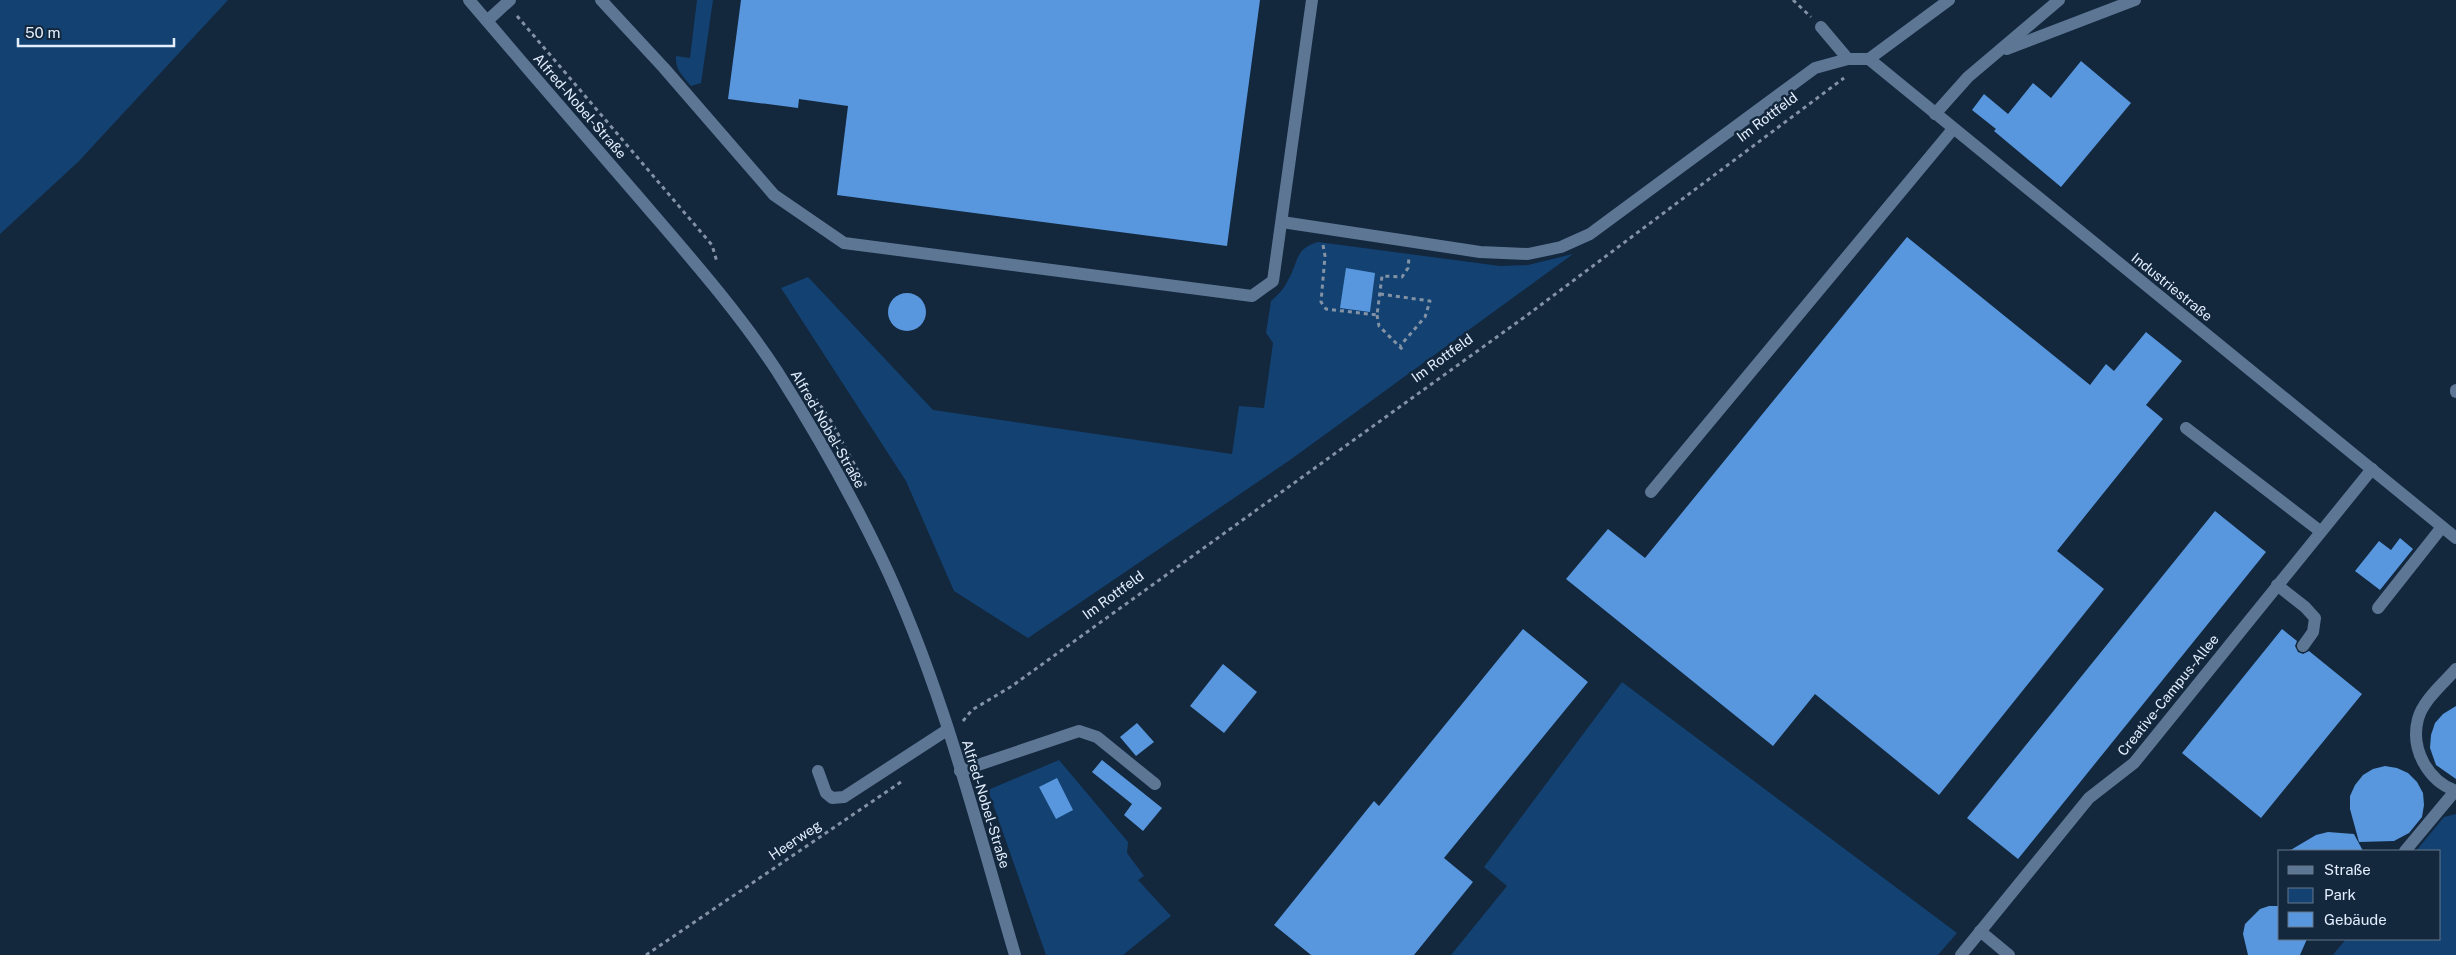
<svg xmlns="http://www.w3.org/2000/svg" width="2456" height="955" font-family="'Public Sans',sans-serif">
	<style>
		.green { fill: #134272 }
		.building { fill: #5897dd }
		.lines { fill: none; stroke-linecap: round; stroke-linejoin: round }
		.path { stroke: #8393a5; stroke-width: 3; stroke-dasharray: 4 4; stroke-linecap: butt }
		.minor { stroke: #5c7694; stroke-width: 12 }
		.labels { text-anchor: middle; stroke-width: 5; stroke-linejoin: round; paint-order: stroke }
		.street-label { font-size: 14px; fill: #e3effe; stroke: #13273d }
	</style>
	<rect width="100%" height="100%" fill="#13273d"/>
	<g class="green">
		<path d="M0,0H228L78,162L0,234Z"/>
		<path d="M697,0H713L701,83L691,86C683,76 675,70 676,56L690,58Z"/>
		<path d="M1318,242L1500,266L1528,265L1573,254L1290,460L1028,638L954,591L906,481L781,288L808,277L933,410L1232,454L1239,406L1264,408L1273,343L1266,333L1271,301C1278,295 1284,289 1288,280C1299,262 1294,249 1318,242Z"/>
		<path d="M1622,682L1957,933L1938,955H1451L1507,886L1484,867Z"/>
		<path d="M1059,760L1128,842L1127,853L1144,876L1138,880L1171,916L1123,955H1046L988,790Z"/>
		<path d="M2456,814V955H2333L2346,939H2440V851H2416L2444,817Z"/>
	</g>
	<g class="building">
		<path d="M741,0H1260L1227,246L837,195L848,106L799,99L798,108L728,99Z"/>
		<path d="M2081,61L2131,103L2061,187L1994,131L1996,129L1972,110L1984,94L2008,114L2033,83L2051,98Z"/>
		<path d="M1907,237L2090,385L2106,364L2114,371L2146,332L2182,361L2146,405L2163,419L2057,551L2104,589L1939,795L1815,694L1773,746L1566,579L1608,529L1645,558Z"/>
		<path d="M1346,268L1375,273L1370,312L1340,308Z"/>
		<circle cx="907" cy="312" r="19"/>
		<path d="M2215,511L2266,552L2018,859L1967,818Z"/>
		<path d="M2400,538L2413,549L2380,590L2355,571L2379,541L2391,550Z"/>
		<path d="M1523,629L1588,682L1444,858L1473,882L1414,955H1311L1274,925L1374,801L1379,806Z"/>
		<path d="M2282,629L2297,641L2295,646L2298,652L2303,654L2309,651L2362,694L2261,818L2182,753Z"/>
		<path d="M1223,664L1257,692L1224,733L1190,706Z"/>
		<path d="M2456,706V779L2436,765L2430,748L2431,735L2435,723L2443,714Z"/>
		<path d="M1137,723L1154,742L1136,756L1120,737Z"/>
		<path d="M1102,760L1162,808L1143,831L1124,815L1132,804L1092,772Z"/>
		<path d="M2385,766L2397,768L2408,773L2417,782L2423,793L2424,805L2422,817L2409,833L2394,841L2359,842L2350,809V796L2355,785L2363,775L2373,769Z"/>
		<path d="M1057,778L1073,810L1056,819L1039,787Z"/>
		<path d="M2328,832L2354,834L2363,851H2289L2316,835Z"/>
		<path d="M2269,906H2280V939H2307L2300,955H2248L2243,934L2245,924L2260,909Z"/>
	</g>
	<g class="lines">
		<g class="path">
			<path d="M1793,0L1811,17"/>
			<path d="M517,16L712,245L717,262"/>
			<path d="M1323,245L1325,256L1321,302L1326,309L1377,315L1382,276L1402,277L1408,268L1409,258"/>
			<path d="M1380,294L1430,301L1425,317L1400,346"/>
			<path d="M1377,315L1379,326L1404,351"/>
			<path d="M816,399L831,421L866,486"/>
			<path d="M963,721L972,710L1012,686L1526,316L1844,78"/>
			<path d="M646,955L904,780"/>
		</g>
		<g class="minor">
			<path d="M469,0C526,67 583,133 641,200C688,255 737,310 777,371C815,431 850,493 881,557C941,682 976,823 1015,955"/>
			<path d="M601,0L664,68L774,195L844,243L1252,296L1273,281L1312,0"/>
			<path d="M487,21L510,0"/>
			<path d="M1821,27L1848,59"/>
			<path d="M2007,49L2135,0"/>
			<path d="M1869,59L2456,538"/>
			<path d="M1869,59L1949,0"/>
			<path d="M1935,114L1968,77L2059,0"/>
			<path d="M1282,222L1480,252L1528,254L1561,247L1590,234L1815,68L1848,59H1869"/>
			<path d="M2456,390V392"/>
			<path d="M2186,428L2320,531"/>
			<path d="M1651,492L1953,129"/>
			<path d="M2277,585L2305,607L2315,618L2313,632L2303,646"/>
			<path d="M2378,608L2442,527"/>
			<path d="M2456,669C2444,683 2423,700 2418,719C2410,749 2428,781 2456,791"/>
			<path d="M818,771L826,793L832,798L844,797L947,730"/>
			<path d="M960,771L1079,731L1097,737L1155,784"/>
			<path d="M2405,851L2455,791"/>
			<path d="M1980,931L2009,955"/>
			<path d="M1961,955L2089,798L2134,763L2372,469"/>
		</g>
	</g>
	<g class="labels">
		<g class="street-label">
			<text transform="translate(580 106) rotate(49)" y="5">Alfred-Nobel-Straße</text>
			<text transform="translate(1767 117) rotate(-37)" y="5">Im Rottfeld</text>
			<text transform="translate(2172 287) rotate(39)" y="5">Industriestraße</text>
			<text transform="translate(1442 358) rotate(-36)" y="5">Im Rottfeld</text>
			<text transform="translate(828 429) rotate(60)" y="5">Alfred-Nobel-Straße</text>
			<text transform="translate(1113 595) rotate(-36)" y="5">Im Rottfeld</text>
			<text transform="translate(2168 695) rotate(-51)" y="5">Creative-Campus-Allee</text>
			<text transform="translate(986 804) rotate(73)" y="5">Alfred-Nobel-Straße</text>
			<text transform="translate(795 840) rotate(-34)" y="5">Heerweg</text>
		</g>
	</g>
	<rect x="2278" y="850" width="162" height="90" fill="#13273d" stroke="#66778a"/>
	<rect x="2288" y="866" width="25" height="8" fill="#5c7694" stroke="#66778a"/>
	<text x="2324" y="875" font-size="15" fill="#e3effe">Straße</text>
	<rect x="2288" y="888" width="25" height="15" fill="#134272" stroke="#66778a"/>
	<text x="2324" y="900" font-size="15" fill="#e3effe">Park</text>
	<rect x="2288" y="912" width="25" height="15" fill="#5897dd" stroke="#66778a"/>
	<text x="2324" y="925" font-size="15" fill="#e3effe">Gebäude</text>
	<path d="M18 38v8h156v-8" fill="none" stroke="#e3effe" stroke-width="2.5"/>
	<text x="25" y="38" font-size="15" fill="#e3effe" stroke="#13273d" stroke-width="4" paint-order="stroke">50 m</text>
</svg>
